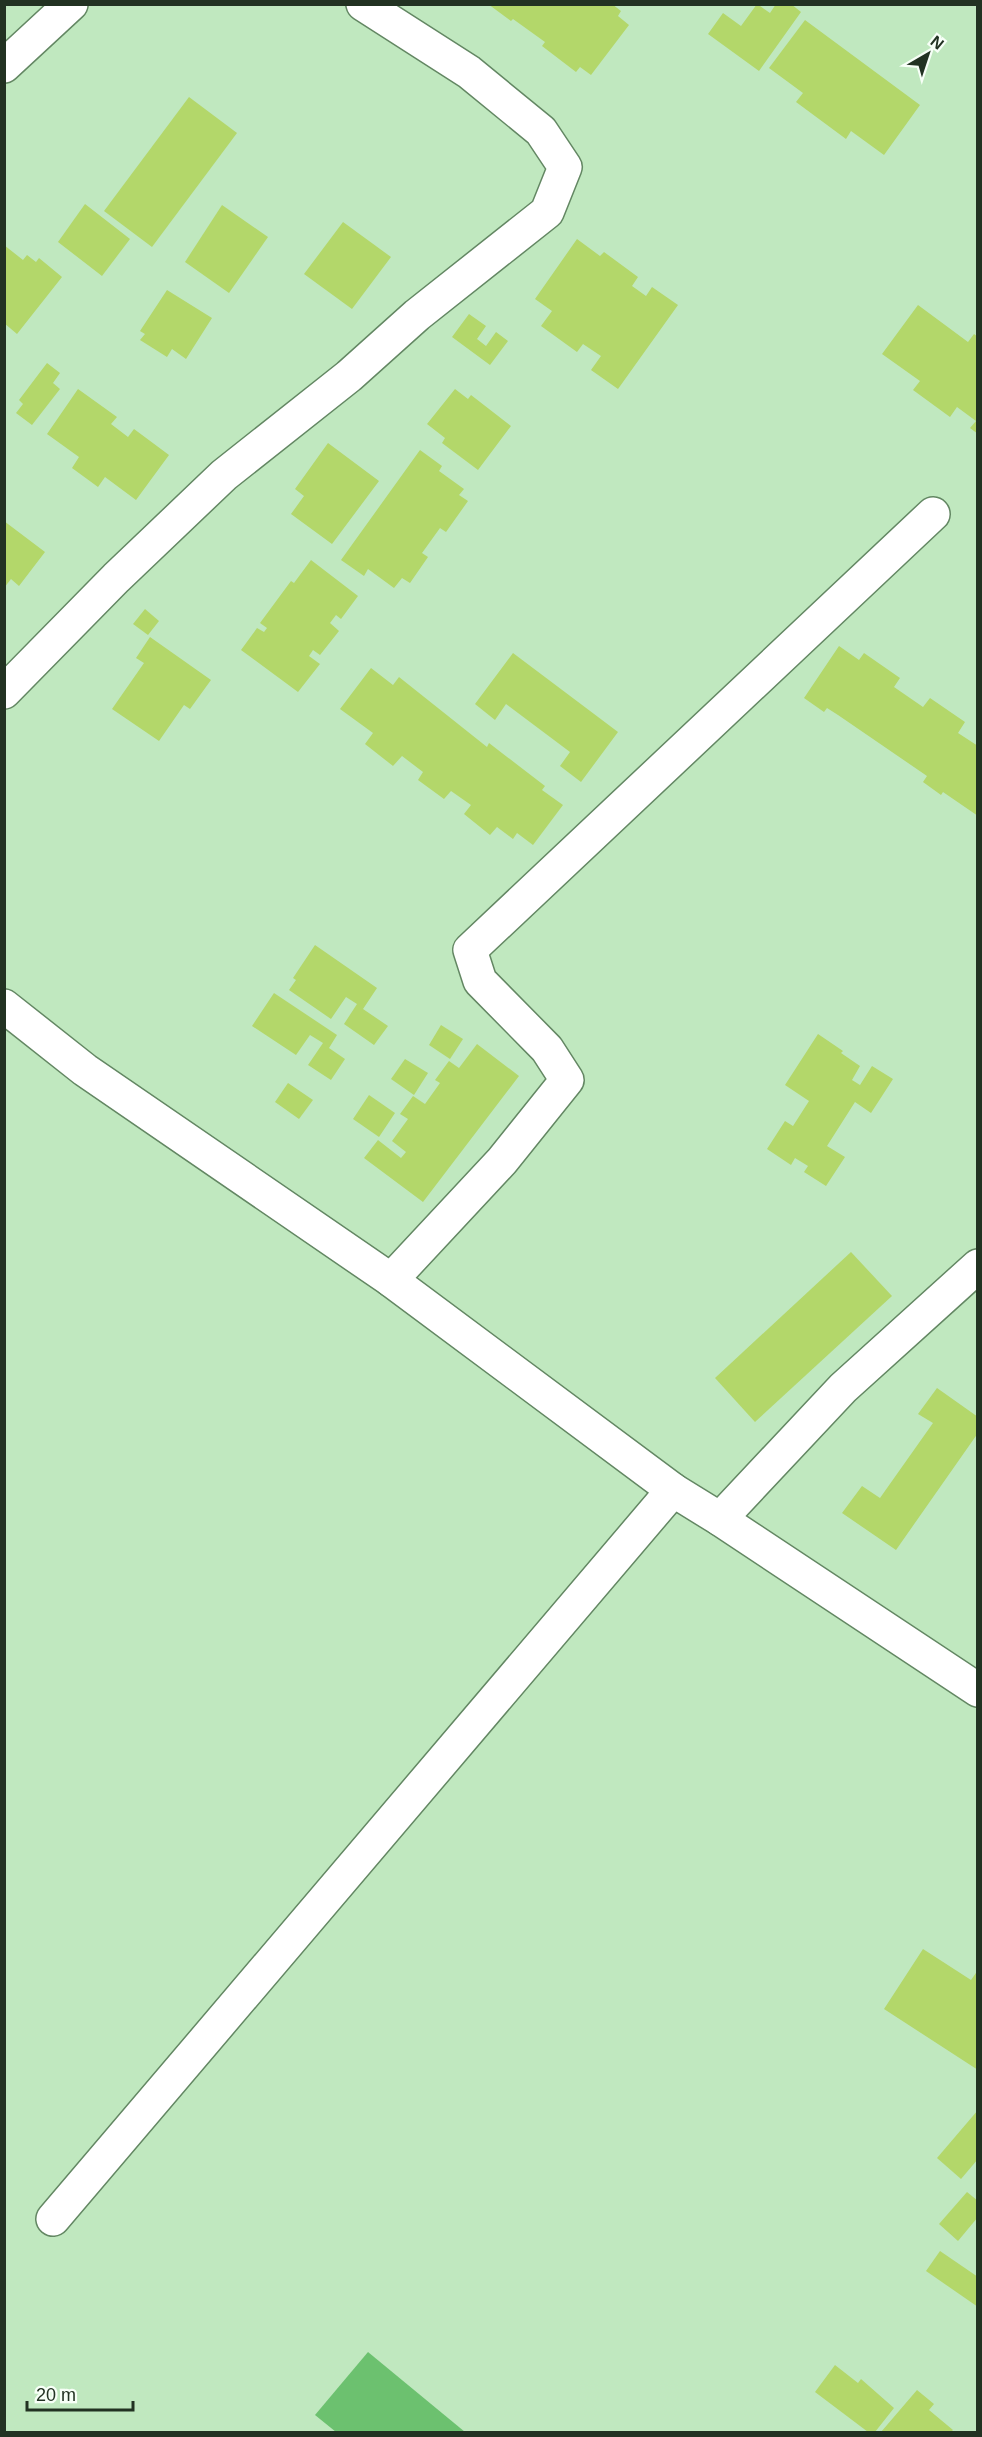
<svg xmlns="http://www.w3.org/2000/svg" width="982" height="2437" font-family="Helvetica,sans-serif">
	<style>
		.water { fill: #6cc16f }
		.building { fill: #b3d76a }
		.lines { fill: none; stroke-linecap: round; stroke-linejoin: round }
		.minor-casing { stroke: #638763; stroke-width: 36 }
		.minor { stroke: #fff; stroke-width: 33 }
	</style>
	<rect width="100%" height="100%" fill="#c0e8bf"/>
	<path class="water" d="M368,2352L465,2432H336L315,2415Z"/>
	<g class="building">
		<path d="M488,4H612L621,11L618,16L629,25L591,75L580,67L576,72L542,46L545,42L513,19L511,21Z"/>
		<path d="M757,4L770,13L776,4H791L801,12L759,71L708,34L723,13L741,26Z"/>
		<path d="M805,20L920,105L884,155L851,131L846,139L796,102L803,93L769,68Z"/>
		<path d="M189,97L237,133L152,247L104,211Z"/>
		<path d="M85,204L130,239L102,276L58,242Z"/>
		<path d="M222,205L268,237L229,293L185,262Z"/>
		<path d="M343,222L391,257L352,309L304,274Z"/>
		<path d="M577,239L600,256L604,252L638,277L632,286L646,296L652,287L678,305L618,389L591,370L601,356L583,344L577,352L541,326L552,311L535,299Z"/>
		<path d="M4,245L23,260L27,255L36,262L39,258L62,277L17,334L4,323Z"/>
		<path d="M167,290L212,318L186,359L172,349L167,357L140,340L145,334L140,331Z"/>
		<path d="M918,305L968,342L974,334L978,337V434L970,428L976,421L957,407L950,417L913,390L920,381L882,354Z"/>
		<path d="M469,314L486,326L477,339L486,346L496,332L508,341L490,365L452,337Z"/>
		<path d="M47,363L60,373L53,383L60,389L32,425L16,413L23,404L19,400Z"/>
		<path d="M78,389L117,417L111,424L128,437L134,429L169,455L136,500L105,477L98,487L72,468L79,457L47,434Z"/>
		<path d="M455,389L468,399L471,395L511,426L478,470L442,443L445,438L427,424Z"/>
		<path d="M328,443L379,481L332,544L291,514L304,496L295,489Z"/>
		<path d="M420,450L442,466L439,471L464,489L459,495L468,501L446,532L440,528L422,553L428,557L410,583L402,578L394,588L368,569L364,576L341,560Z"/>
		<path d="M4,521L45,552L19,586L11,579L4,588Z"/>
		<path d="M311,560L358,596L341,619L336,615L330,623L339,631L320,655L313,650L309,656L320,664L298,692L241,650L257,628L264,632L267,628L260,623L291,581L294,583Z"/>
		<path d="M145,609L159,621L148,635L133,624Z"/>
		<path d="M150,637L211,680L190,709L184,705L159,741L112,709L144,663L136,658Z"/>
		<path d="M839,646L859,660L864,653L900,678L894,687L923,707L930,698L965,722L958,733L978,746V816L943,792L941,795L923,782L927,776L838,715L827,708L824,712L804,698Z"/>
		<path d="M513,653L618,732L581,782L560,766L570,752L506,704L495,720L475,704Z"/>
		<path d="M371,668L393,685L399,677L487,747L489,743L545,786L542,790L563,805L533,845L517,833L513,839L497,827L490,835L464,814L471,805L451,791L444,799L418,780L423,772L402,756L393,766L365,744L373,733L340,709Z"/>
		<path d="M315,945L377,988L363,1009L388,1026L374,1045L344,1024L357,1004L346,997L331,1019L289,990L296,980L293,978Z"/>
		<path d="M274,993L337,1035L329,1048L345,1059L331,1080L308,1065L323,1043L310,1035L296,1055L252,1026Z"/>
		<path d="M441,1025L463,1039L450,1059L429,1045Z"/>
		<path d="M818,1034L843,1051L841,1053L860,1066L852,1080L860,1085L872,1066L893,1079L871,1113L855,1102L827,1146L845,1157L826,1186L804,1172L808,1166L795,1158L791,1165L767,1149L785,1121L793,1126L809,1101L785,1085Z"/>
		<path d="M477,1044L519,1076L423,1202L364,1158L378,1140L401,1158L406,1152L392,1141L408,1119L400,1114L413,1096L425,1104L440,1083L435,1080L449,1061L459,1068Z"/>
		<path d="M405,1059L428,1073L414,1095L391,1079Z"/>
		<path d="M288,1083L313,1100L299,1119L275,1102Z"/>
		<path d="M369,1095L395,1113L379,1137L353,1119Z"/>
		<path d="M851,1252L892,1296L755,1422L715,1378Z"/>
		<path d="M937,1388L978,1417V1433L896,1550L842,1513L862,1486L880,1498L933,1423L918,1414Z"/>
		<path d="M923,1949L971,1980L978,1970V2070L884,2009Z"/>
		<path d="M978,2110V2159L961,2179L937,2158Z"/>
		<path d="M967,2192L978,2201V2217L958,2241L939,2224Z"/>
		<path d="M940,2251L978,2277V2307L926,2271Z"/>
		<path d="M835,2365L858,2383L861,2379L894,2408L875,2432H868L815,2392Z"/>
		<path d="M917,2390L934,2404L929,2410L953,2430L951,2432H881Z"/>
	</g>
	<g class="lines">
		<defs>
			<g id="minor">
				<path d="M4,66L71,4"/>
				<path d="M4,692L116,578L224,475L349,376L417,315L547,212L565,167L541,131L469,72L363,4"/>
				<path d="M4,1006L85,1070L391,1280L673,1490L720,1519L978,1690"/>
				<path d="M391,1280L502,1161L567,1080L547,1049L480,981L470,950L933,514"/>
				<path d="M720,1519L843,1388L978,1266"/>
				<path d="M53,2219L673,1490"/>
			</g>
		</defs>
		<use href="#minor" class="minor-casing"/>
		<use href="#minor" class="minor"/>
	</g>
	<rect width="982" height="2437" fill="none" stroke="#223222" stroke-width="12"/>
	<g transform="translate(928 54) rotate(39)" stroke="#f7fff7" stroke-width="4.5" paint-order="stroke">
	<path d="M0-4.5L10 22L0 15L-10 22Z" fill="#223222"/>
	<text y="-9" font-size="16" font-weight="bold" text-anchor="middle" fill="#223222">N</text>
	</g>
	<path d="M27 2401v9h106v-9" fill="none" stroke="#223222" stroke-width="3"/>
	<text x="36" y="2401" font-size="18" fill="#223222" stroke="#f7fff7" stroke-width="4.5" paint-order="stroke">20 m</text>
</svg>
